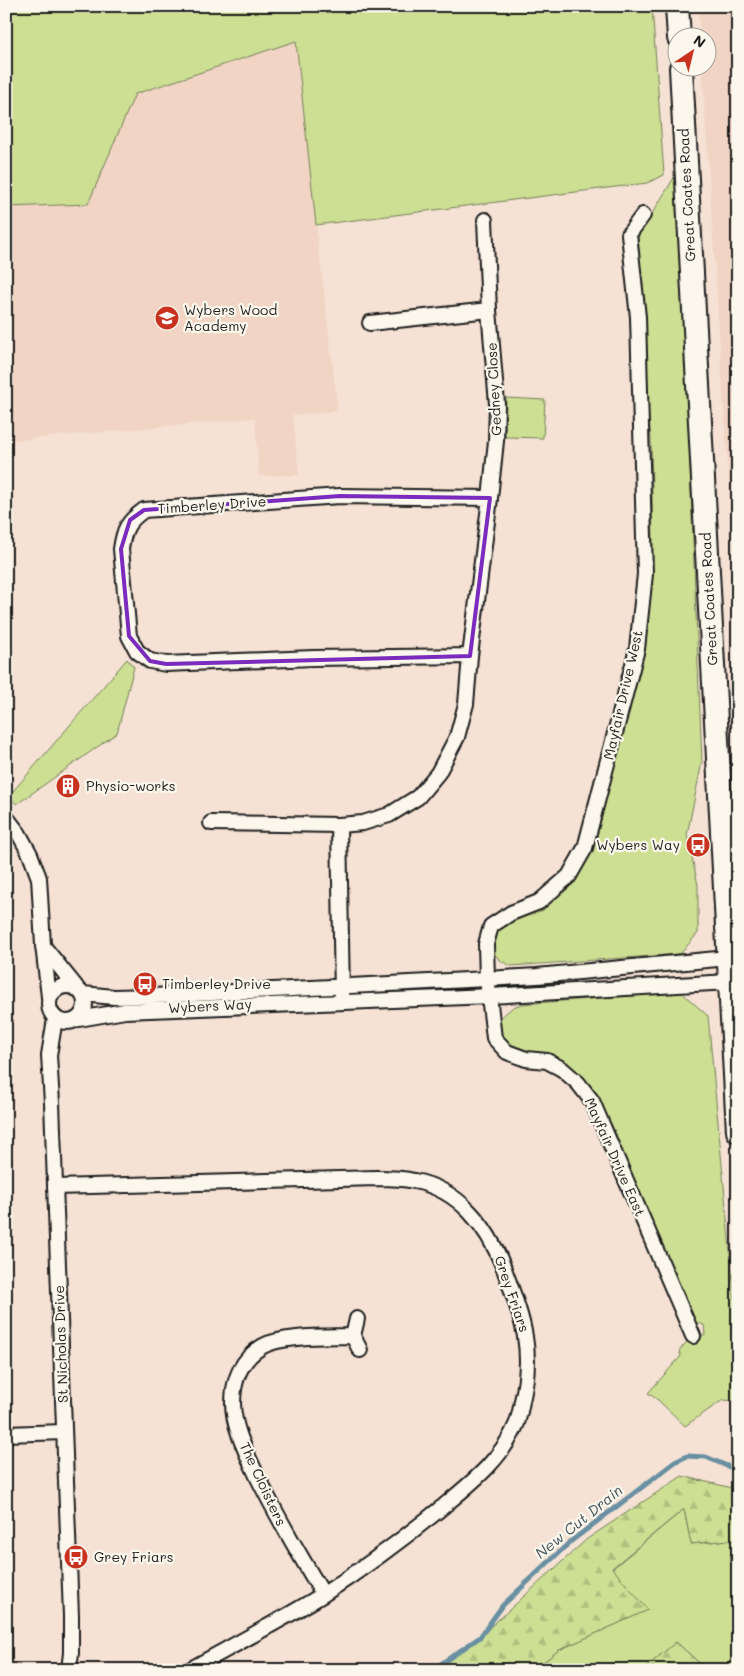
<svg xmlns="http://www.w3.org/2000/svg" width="744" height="1676" font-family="Mali,sans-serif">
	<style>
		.built { fill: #f1d4c4 }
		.grass { fill: #ccdf93; stroke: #747e58 }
		.forest { fill: url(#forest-firs); stroke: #747e58 }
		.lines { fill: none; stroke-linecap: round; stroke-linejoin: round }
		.stream { stroke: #688fa2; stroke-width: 5 }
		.minor-casing { stroke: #1c1c1c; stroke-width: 18 }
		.primary-casing { stroke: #1c1c1c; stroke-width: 26 }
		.minor { stroke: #fbf7ec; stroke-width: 14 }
		.primary { stroke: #fbf7ec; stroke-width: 22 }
		.marked { fill: none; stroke: #7b2cbf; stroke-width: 4; stroke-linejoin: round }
		.labels { text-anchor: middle; stroke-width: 4.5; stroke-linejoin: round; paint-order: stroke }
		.street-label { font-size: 14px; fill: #1c1c1c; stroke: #fbf7ec }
		.poi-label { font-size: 14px; fill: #1c1c1c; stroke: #fbf7ec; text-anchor: start }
		.water-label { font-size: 15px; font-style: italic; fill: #42555f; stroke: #fbf7ec }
	</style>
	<defs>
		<pattern id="forest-firs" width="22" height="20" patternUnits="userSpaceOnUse" patternTransform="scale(1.25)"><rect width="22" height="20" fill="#ccdf93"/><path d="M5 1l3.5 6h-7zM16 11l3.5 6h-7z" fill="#afbf7e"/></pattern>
	</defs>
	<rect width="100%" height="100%" fill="#f5e2d4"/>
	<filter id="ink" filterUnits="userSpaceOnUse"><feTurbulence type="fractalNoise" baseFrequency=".02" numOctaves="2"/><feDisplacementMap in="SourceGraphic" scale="10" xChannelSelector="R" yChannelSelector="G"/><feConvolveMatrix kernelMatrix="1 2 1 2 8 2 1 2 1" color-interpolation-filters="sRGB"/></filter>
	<g filter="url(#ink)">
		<g class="built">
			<path d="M16,6L296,41L316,226L338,411L293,415L299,475L259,476L255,418L6,441V10Z"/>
			<path d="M698,6H738V623L702,68H706V38L700,37Z"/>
		</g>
		<g class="grass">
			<path d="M6,6H652L664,175L647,183L316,225L296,41L135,94L88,204L6,207Z"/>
			<path d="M678,171L702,762L687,835L698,885V933L680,954L511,966L501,961L492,952L491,935L507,921L525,916L547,904L560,893L590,851L604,804L621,728L650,582L653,545L651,439L646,391L638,237Z"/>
			<path d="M506,398L545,400L543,438L505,437Z"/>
			<path d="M127,659L134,667L117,733L17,804L8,797Z"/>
			<path d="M681,992L708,1016L738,1335V1401L723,1400L685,1426L658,1400L648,1393L681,1356L679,1351L691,1337L705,1335L704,1325L690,1320L683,1310L616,1134L592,1087L564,1065L520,1053L504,1046L497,1030L499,1019L513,1007L522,1004Z"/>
			<path d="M684,1509L691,1544L738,1539V1670H707L676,1642L643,1670H533L559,1650L647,1610L612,1569Z"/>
		</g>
		<g class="forest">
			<path d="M682,1476L732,1488L738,1539L691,1544L684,1509L612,1568L648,1610L559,1650L533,1670H432L475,1641L587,1539Z"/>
			<path d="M676,1642L707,1670H643Z"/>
		</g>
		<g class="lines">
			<path class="stream" d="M432,1670L480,1637L503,1605L570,1542L675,1462L687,1456L706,1457L734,1469H738"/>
			<defs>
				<g id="minor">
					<path d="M643,215L629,234L638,317L645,574L637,649L585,848L569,876L539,902L511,913L491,926L486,944L487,979L494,1038L507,1052L526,1059L547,1061L562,1069L578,1083L592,1101L693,1336"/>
					<path d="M485,220L489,310L497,404L496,441L490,498"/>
					<path d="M370,323L489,310"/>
					<path d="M6,817L19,834L30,854L39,878L43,945L49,997"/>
					<path d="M211,823L339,825L363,823L389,815L418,797L438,773L457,737L466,704L470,656L490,498L340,496L144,510C127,522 124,529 121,549L129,636L137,651L150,661L166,664L313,658L470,656"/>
					<path d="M339,825L342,995"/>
					<path d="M43,946L76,987"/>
					<circle cx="67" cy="1004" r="18"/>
					<path d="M83,994L114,997L153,996L487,979L537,976L728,958"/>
					<path d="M55,1019L49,1055L52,1103L71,1616V1653L69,1670"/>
					<path d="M79,1019L125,1011L490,996L729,982"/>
					<path d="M55,1187L377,1178C389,1178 402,1178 414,1181C459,1189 487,1226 503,1266C521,1315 535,1347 522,1401C521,1408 519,1416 517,1423C502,1460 470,1484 440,1509C403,1539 364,1568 324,1594C280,1621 234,1645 189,1670"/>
					<path d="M357,1319L353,1336L360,1350"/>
					<path d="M6,1434L64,1432"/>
					<path d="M323,1594C300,1556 278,1518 258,1478C248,1456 233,1428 233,1403C233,1379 242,1358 263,1346C283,1335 330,1337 353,1336"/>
				</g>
				<g id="primary">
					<path d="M677,6L679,38"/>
					<path d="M681,68L738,1131"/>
				</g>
			</defs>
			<use href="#minor" class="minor-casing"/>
			<use href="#primary" class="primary-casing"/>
			<use href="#minor" class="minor"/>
			<use href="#primary" class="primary"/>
		</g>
	</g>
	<path class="marked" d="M340,496L490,498L470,656L166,664L150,661L129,636L121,549L130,520L144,510Z"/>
	<defs>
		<symbol id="school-disc" viewBox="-11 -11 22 22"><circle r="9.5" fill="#c8321e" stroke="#fbf7ec"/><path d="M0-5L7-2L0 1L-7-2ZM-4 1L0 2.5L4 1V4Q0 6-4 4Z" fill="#fff"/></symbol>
		<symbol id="building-disc" viewBox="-11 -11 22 22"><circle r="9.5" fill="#c8321e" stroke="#fbf7ec"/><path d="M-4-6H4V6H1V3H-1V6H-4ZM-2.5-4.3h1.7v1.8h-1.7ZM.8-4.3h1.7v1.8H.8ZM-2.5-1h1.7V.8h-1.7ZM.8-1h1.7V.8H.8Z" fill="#fff"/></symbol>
		<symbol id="bus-disc" viewBox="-11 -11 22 22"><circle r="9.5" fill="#c8321e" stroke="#fbf7ec"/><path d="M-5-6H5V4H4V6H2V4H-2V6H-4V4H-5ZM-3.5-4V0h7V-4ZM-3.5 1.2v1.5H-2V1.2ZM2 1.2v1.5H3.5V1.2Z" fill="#fff"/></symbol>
	</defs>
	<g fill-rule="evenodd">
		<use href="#school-disc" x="153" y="304" width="28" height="28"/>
		<use href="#building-disc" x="54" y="772" width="28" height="28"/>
		<use href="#bus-disc" x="684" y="831" width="28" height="28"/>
		<use href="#bus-disc" x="131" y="970" width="28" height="28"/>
		<use href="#bus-disc" x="62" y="1543" width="28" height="28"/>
	</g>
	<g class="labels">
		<g class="street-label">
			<text transform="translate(687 195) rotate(-93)" y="5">Great Coates Road</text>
			<text transform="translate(494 389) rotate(-93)" y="5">Gedney Close</text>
			<text transform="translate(212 505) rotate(-4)" y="5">Timberley Drive</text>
			<text transform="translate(709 599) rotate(-93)" y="5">Great Coates Road</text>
			<text transform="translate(623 695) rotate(-77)" y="5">Mayfair Drive West</text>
			<text transform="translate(210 1006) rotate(-3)" y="5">Wybers Way</text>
			<text transform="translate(615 1157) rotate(66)" y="5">Mayfair Drive East</text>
			<text transform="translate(512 1294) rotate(71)" y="5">Grey Friars</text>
			<text transform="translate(61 1344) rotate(-92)" y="5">St Nicholas Drive</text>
			<text transform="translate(263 1484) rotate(65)" y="5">The Cloisters</text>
		</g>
		<g class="poi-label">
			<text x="184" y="315">Wybers Wood<tspan x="184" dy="16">Academy</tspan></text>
			<text x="86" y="791">Physio-works</text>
			<text x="680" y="850" text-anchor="end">Wybers Way</text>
			<text x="162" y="989">Timberley Drive</text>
			<text x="94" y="1562">Grey Friars</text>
		</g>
		<g class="water-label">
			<text transform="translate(579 1522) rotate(-39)" y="5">New Cut Drain</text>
		</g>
	</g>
	<rect width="744" height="1676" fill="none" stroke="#fbf7ec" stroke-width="25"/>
	<rect x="12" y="12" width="719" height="1651" fill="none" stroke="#1c1c1c" stroke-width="2" filter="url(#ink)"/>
	<g transform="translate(692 52) rotate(35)"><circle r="24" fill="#fbf7ec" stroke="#a29f99"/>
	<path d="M0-4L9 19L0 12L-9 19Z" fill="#c8321e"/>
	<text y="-8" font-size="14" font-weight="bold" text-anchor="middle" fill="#1c1c1c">N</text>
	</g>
</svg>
